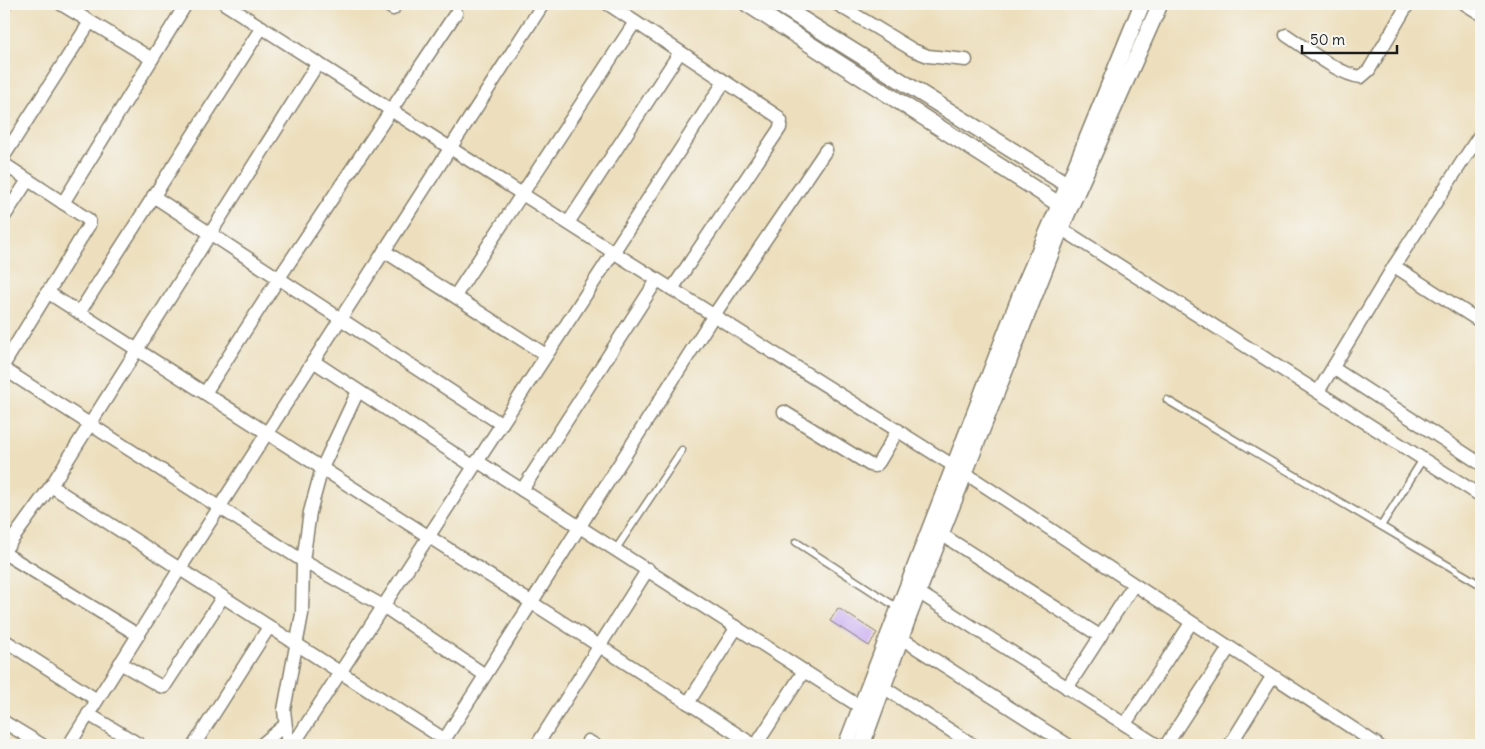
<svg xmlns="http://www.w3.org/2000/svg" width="1485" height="749" font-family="Delius,sans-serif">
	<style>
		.building { fill: #caadf4 }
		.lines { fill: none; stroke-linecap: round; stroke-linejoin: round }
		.service-casing { stroke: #847e6c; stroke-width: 9 }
		.minor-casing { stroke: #847e6c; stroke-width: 15 }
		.tertiary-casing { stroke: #847e6c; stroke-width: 18 }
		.service { stroke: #fff; stroke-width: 6 }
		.minor { stroke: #fff; stroke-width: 12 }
		.tertiary { stroke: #fff; stroke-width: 15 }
	</style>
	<rect width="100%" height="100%" fill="#f6f6f2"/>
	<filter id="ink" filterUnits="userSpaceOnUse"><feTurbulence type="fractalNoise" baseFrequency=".02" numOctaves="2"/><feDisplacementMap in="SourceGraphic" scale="10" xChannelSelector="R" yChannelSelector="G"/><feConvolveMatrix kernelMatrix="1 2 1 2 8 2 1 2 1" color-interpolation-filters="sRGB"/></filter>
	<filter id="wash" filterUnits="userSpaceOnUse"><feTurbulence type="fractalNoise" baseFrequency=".0096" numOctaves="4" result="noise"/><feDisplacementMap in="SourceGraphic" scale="20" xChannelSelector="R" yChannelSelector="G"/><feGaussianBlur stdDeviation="1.12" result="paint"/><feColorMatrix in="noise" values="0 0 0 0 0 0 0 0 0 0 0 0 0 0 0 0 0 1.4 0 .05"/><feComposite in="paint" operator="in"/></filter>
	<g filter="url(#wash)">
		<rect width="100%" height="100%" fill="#eddfbd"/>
		<g id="blocks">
			<path class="building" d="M838,608L877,633L869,646L830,621Z"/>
		</g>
	</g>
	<g filter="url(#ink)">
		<use href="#blocks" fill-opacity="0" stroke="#847e6c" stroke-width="1"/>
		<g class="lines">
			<defs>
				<g id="service">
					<path d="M1167,400L1481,585"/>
					<path d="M1381,526L1423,459"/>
					<path d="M796,542L898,608"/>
					<path d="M616,549L682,450"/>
				</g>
				<g id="minor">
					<path d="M61,4L152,59"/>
					<path d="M225,4L613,252L965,473L1378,745"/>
					<path d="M385,4L393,9"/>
					<path d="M608,4L777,116L781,121L780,128L672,289"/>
					<path d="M837,4L913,50L928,56L966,60"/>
					<path d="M1465,4L1481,14"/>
					<path d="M4,6L5,4"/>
					<path d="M1286,35C1306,48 1339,75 1361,77L1369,70L1408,4"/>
					<path d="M4,156L90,22"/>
					<path d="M4,164L89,220V225L4,364"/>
					<path d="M153,196L501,424"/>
					<path d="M63,203L186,4"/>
					<path d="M4,217L28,180"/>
					<path d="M568,223L680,52"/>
					<path d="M1054,224L1481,496"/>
					<path d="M384,251L546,355"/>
					<path d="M1394,266L1481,322"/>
					<path d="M47,292L754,745"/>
					<path d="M455,296L635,22"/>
					<path d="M79,313L262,27"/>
					<path d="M313,361L473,466"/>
					<path d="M1333,368L1481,464"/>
					<path d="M4,369L303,561L383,606L485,675"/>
					<path d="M1318,392L1394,266L1481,133"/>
					<path d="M205,393L279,278L456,13"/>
					<path d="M784,412L870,465L875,466L879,462L898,430"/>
					<path d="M477,461L868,712"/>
					<path d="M51,486L444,739"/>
					<path d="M522,490L657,280"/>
					<path d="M941,534L1100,636"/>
					<path d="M4,551L51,486L318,63"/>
					<path d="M4,553L138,635"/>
					<path d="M918,592L1157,745"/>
					<path d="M901,638L1068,745"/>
					<path d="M4,640L97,700"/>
					<path d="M120,663L160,686L164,687L222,598"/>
					<path d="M883,687L973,745"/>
					<path d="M1067,688L1133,586"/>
					<path d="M688,703L737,627"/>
					<path d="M88,714L140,745"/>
					<path d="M4,722L42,745"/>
					<path d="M1125,724L1191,623"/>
					<path d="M588,741L595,745"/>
					<path d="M69,745L179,570L543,4"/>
					<path d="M194,745L269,627"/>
					<path d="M261,745L285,725"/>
					<path d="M288,745L284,710L302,614L303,561L310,512L322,468L358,391"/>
					<path d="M293,745L724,82"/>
					<path d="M441,745L714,315L826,150"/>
					<path d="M537,745L648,569"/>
					<path d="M756,745L804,671"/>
					<path d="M1166,745L1229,648"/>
					<path d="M1230,745L1272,677"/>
				</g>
				<g id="tertiary">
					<path d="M747,4L1068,210"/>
					<path d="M778,4L1076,190"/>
					<path d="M846,745L1023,288L1068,185L1142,4"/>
					<path d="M862,745L910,613L1061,228L1160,4"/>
				</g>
			</defs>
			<use href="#service" class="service-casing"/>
			<use href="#minor" class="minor-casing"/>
			<use href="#tertiary" class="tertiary-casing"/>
			<use href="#service" class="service"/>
			<use href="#minor" class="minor"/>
			<use href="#tertiary" class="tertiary"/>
		</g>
	</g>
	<rect width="1485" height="749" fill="none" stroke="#f6f6f2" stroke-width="20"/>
	<path d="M1302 45v8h95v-8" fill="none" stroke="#1c1c1c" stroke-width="2.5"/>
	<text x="1310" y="45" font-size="15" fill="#1c1c1c" stroke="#f6f6f2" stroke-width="4" paint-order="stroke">50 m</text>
</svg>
